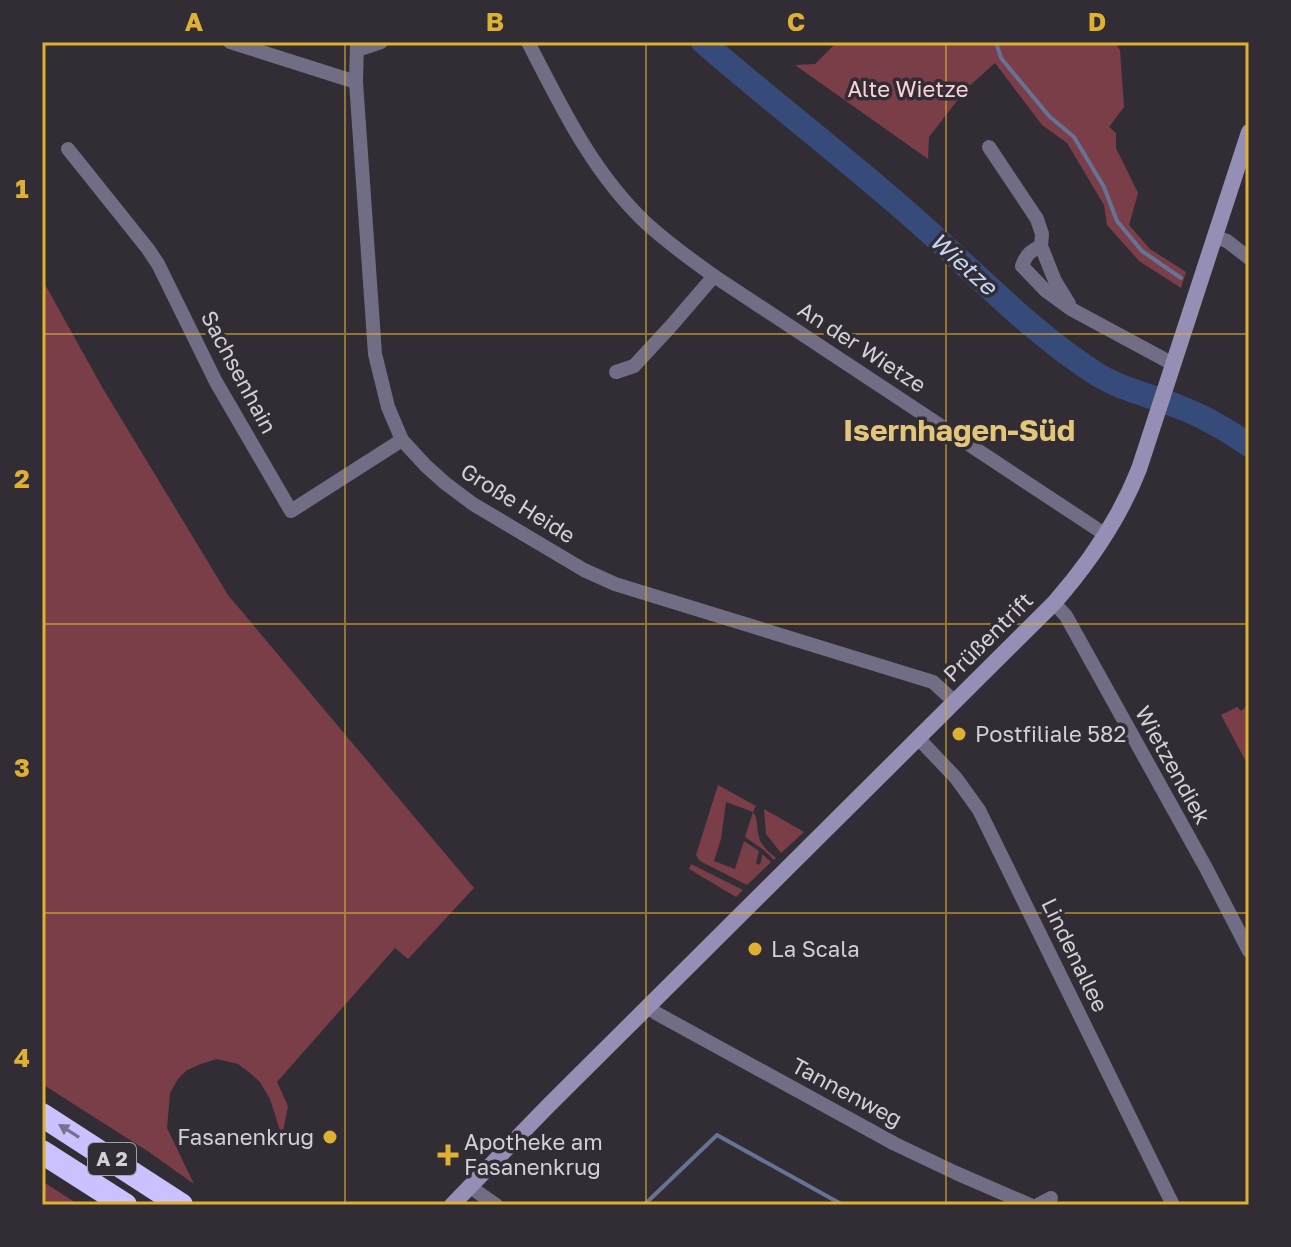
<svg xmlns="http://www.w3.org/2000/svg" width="1291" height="1247" font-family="'Golos Text',sans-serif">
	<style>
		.green { fill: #7a3e48 }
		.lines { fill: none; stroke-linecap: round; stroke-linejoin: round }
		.stream { stroke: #667396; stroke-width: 4 }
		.river { stroke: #374b7b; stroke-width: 24 }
		.street { stroke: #706d85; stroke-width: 14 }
		.secondary { stroke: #958fb6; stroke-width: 16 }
		.highway { stroke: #cbc1ff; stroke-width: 24 }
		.oneway { fill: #77708f }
		.grid { fill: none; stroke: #deb133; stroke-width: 2; stroke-opacity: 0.55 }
		.poi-dot { fill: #deb133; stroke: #322d34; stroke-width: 3 }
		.labels { text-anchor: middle; stroke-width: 7; stroke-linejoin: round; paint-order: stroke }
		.shield { fill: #322d34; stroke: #a39fa5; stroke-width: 2 }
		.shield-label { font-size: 20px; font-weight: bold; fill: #d4d0d5 }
		.park-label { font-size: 22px; fill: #fbd2d7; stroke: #322d34 }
		.street-label { font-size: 22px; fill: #d4d0d5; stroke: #322d34 }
		.poi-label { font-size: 22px; fill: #d4d0d5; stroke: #322d34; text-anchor: start }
		.water-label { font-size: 24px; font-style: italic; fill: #c5d4f3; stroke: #322d34 }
		.district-label { font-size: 30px; font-weight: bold; fill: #e4c67b; stroke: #322d34 }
		.neatline { fill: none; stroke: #deb133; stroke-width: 3 }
		.grid-label { font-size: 26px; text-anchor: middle; font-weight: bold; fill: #deb133 }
	</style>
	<rect width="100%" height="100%" fill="#322d34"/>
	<g class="green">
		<path d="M837,42H1114L1120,50L1124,107L1109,127L1116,133V148L1138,193L1129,225L1150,249L1186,272L1181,288L1139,261L1107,225L1104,205L1067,143L1042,125L995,63L967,88L929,137L928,159L795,65L815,64Z"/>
		<path d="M42,279L102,387L228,595L474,888L408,959L395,948L277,1082L288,1106L282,1137L270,1099L260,1082L250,1073L238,1064L217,1059L201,1064L187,1070L178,1079L170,1093L167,1128L194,1184L149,1152L42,1084Z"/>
		<path d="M1249,705V767L1221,715L1237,707L1241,711Z"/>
		<path d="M718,785L756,806L753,812C759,820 756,828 759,837C761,846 769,852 776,858L774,860L765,851L745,837L753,812L726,802L721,839L714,861L735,869L744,841L759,851L756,863L759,865L761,862L762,854L771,862L747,885L700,861L696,855Z"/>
		<path d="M764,809L804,832L781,853L766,834Z"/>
		<path d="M691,864L743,890L736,897L689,869Z"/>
		<path d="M42,1181L79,1205H42Z"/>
	</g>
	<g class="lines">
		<g class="stream">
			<path d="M996,42L1001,58L1049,116L1074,137L1104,187L1117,221L1142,251L1181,278"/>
			<path d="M644,1205L717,1135L843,1205"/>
		</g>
		<path class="river" d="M703,42C771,101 842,155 909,214C971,268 1026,328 1095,373C1121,390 1151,395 1179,407C1204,416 1227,430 1249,445"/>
		<g class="street">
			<path d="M230,42L356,82"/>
			<path d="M357,42L356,82L375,354L388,407L402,440L426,466L445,483L473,504L584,570L615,584L933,682L955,702"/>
			<path d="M528,42C561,106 592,172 646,223C667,242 690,259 714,276L1106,535"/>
			<path d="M357,50L381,42"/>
			<path d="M989,147L1037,219L1042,234L1041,246L1055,281L1069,304"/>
			<path d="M68,149L148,249L158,264L216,382L291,511L402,440"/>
			<path d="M1215,237L1227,241L1249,258"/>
			<path d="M1041,246C1030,251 1026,255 1022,266L1045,290L1071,309L1173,364"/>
			<path d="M616,372L634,366L671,326L714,276"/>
			<path d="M1054,603L1066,616L1206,868L1249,951"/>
			<path d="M918,738L956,778L979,810L1173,1205"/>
			<path d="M648,1007L656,1013L895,1144L956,1173L1030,1205"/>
			<path d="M469,1186L496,1205"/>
			<path d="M1038,1205L1051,1198"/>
		</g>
		<path class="secondary" d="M452,1205L548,1106L1054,603C1090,562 1119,520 1139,469L1249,132"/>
		<g class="highway">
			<path d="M42,1115L181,1205"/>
			<path d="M42,1152L125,1205"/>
		</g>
	</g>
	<defs><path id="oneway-solid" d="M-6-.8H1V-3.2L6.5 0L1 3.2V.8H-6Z" transform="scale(2)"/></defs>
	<use class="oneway" href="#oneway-solid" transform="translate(69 1131) rotate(-148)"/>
	<path class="grid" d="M345,42V1205M646,42V1205M946,42V1205M42,334H1249M42,624H1249M42,913H1249"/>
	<g class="poi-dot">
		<circle cx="959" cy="734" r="8"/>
		<circle cx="755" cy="949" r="8"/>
		<circle cx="330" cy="1137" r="8"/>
		<path d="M444 1143h8v8h8v8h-8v8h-8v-8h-8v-8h8z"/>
	</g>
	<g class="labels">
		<rect class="shield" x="88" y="1143" width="48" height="32" rx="6"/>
		<g class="shield-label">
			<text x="112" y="1166">A 2</text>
		</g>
		<g class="park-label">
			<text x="908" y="97">Alte Wietze</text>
		</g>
		<g class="street-label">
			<text transform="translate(862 347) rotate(33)" y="8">An der Wietze</text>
			<text transform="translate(239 372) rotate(62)" y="8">Sachsenhain</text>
			<text transform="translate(518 503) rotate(32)" y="8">Große Heide</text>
			<text transform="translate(988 637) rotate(-45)" y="8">Prüßentrift</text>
			<text transform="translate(1173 765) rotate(61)" y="8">Wietzendiek</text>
			<text transform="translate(1075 955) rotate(64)" y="8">Lindenallee</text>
			<text transform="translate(847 1092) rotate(28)" y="8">Tannenweg</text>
		</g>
		<g class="poi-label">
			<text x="975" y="742">Postfiliale 582</text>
			<text x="771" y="957">La Scala</text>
			<text x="314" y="1145" text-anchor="end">Fasanenkrug</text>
			<text x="464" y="1150">Apotheke am<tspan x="464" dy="25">Fasanenkrug</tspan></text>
		</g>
		<g class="water-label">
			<text transform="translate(963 264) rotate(42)" y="8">Wietze</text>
		</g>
		<g class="district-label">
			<text x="959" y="441">Isernhagen-Süd</text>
		</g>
	</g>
	<rect width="1291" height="1247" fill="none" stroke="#322d34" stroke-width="88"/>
	<rect x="44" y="44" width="1203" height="1159" class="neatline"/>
	<g class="grid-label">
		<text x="194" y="31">A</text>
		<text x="495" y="31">B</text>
		<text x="796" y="31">C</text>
		<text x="1097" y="31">D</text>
		<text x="22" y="198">1</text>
		<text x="22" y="488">2</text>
		<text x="22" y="777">3</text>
		<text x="22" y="1067">4</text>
	</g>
</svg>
